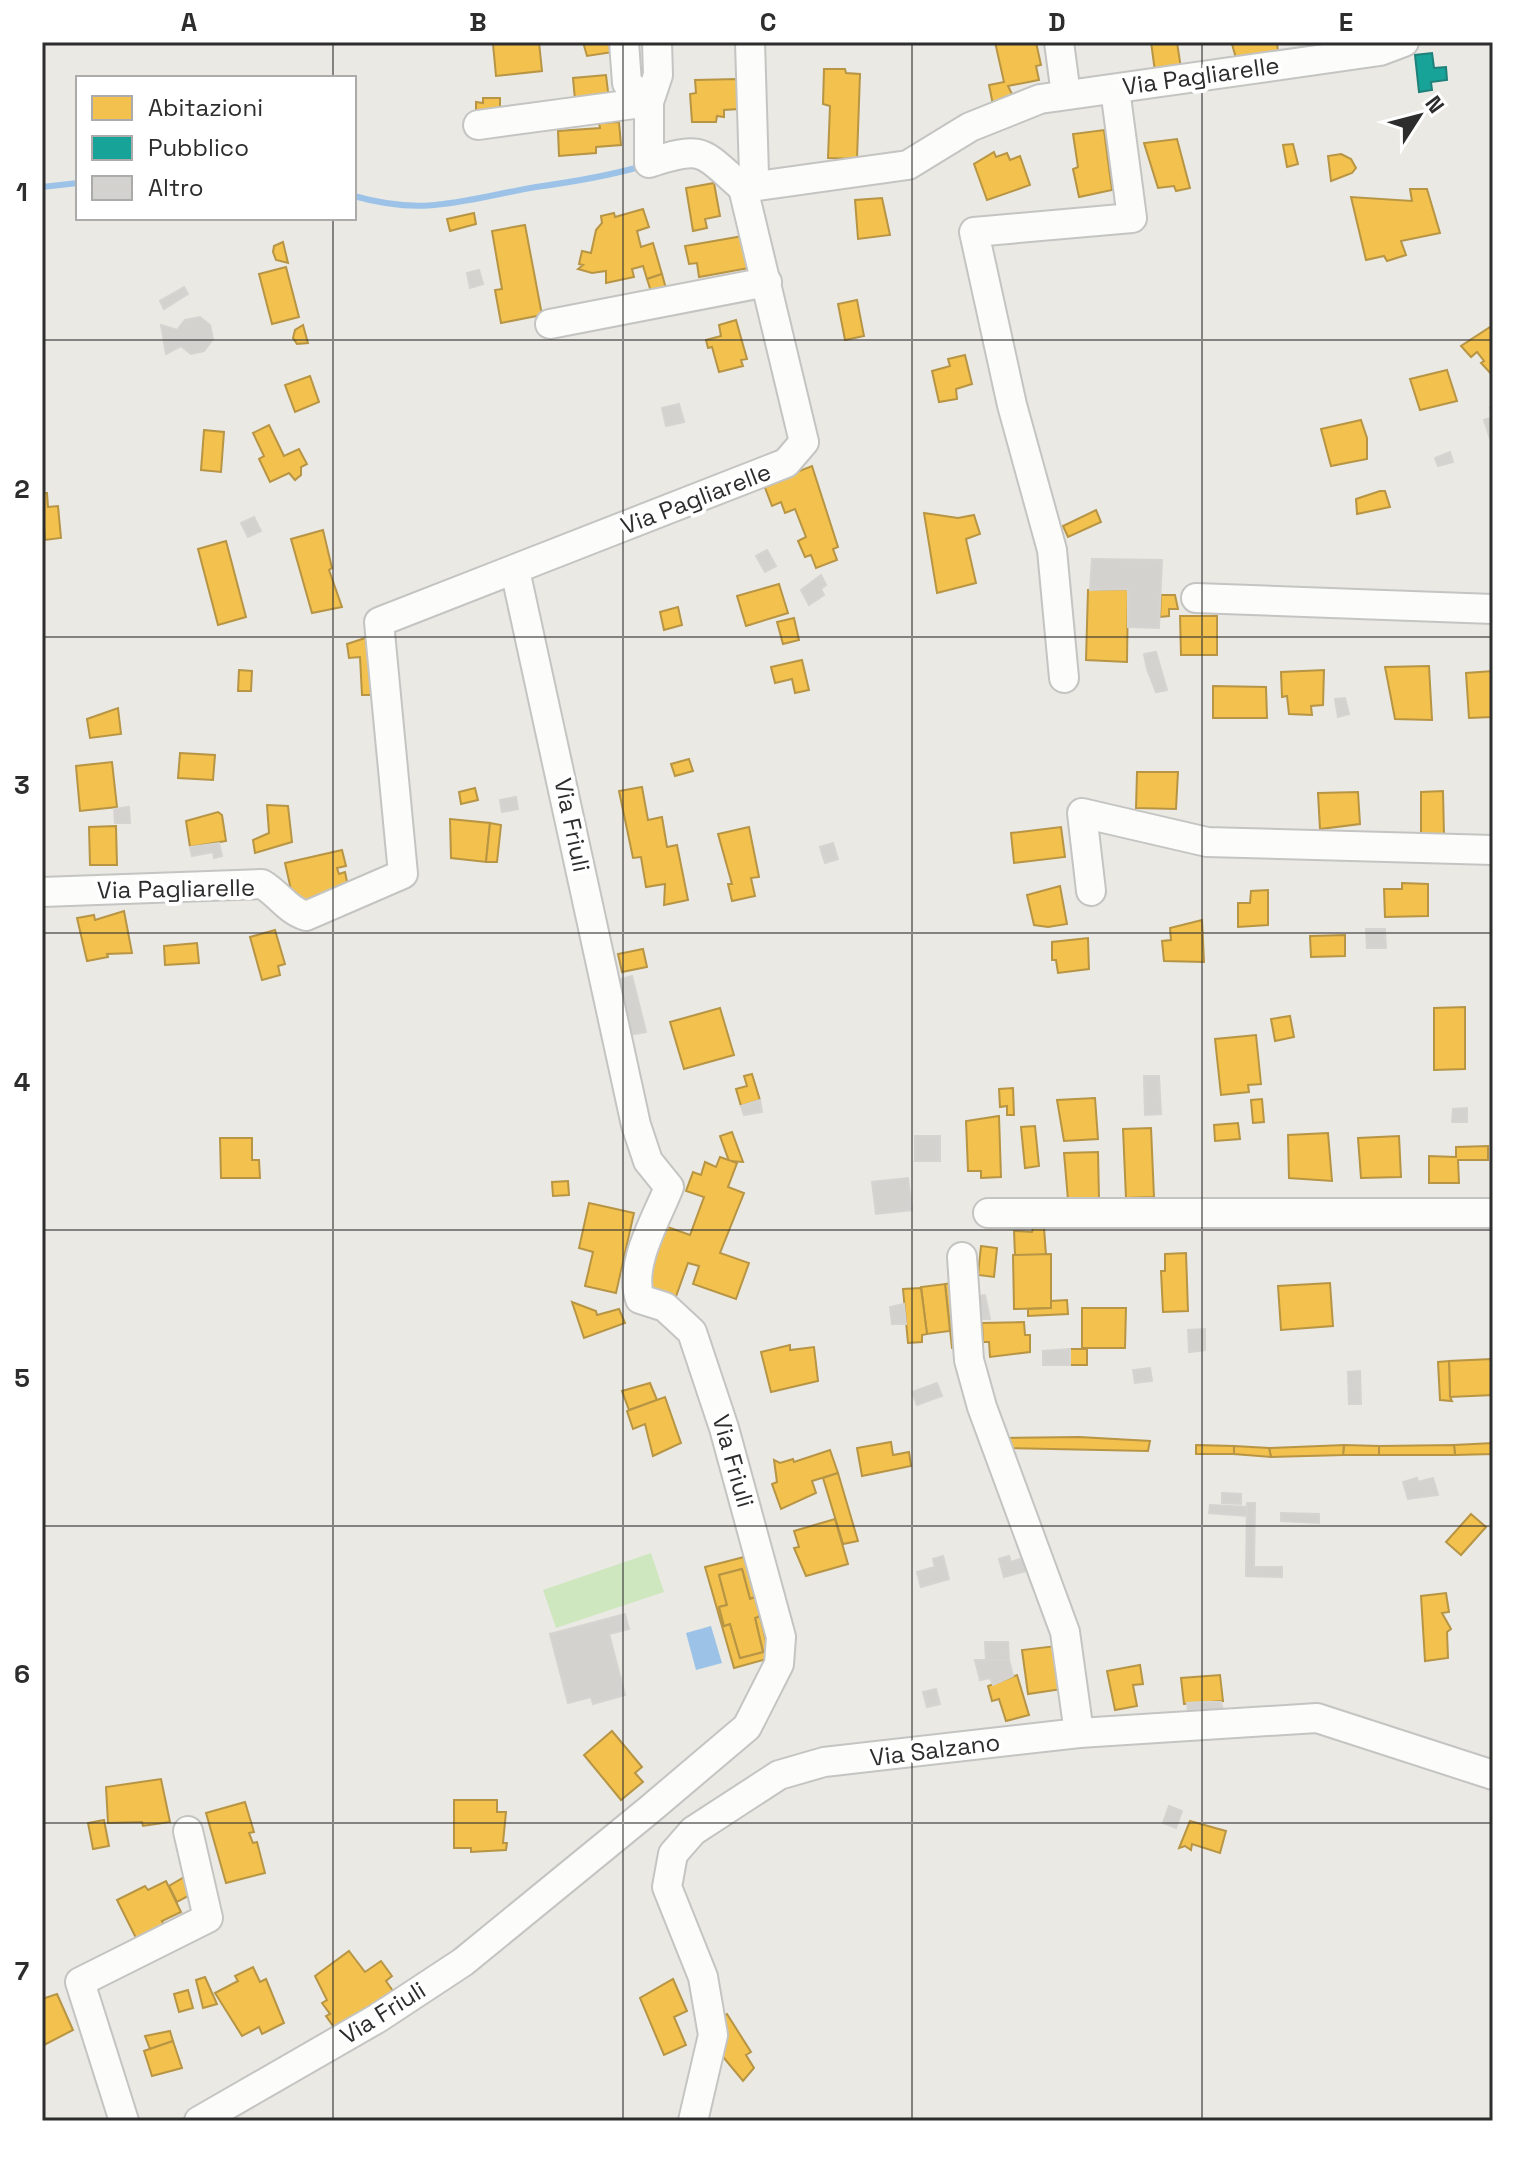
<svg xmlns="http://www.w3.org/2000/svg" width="1535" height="2163" font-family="'Space Grotesk',sans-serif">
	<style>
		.pitch { fill: #cee7be }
		.water { fill: #9cc3e7 }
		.homes { fill: #f2c14e; stroke: #b79544; stroke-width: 2 }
		.public { fill: #17a398; stroke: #1e8078; stroke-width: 2 }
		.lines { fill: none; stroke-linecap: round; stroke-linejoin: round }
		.stream { stroke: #9cc3e7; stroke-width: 6 }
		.building { fill: #d3d2cf; stroke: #d5d4d0; stroke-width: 2 }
		.minor-casing { stroke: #c4c4c3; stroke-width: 32 }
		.minor { stroke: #fcfcfb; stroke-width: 28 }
		.grid { fill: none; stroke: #2d2d2d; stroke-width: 2; stroke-opacity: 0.55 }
		.labels { text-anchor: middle; stroke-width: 8; stroke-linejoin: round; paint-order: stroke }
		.street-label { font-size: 24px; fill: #2d2d2d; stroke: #fff }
		.neatline { fill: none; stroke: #2d2d2d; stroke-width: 3 }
		.grid-label { font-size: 26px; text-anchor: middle; font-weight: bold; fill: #2d2d2d }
	</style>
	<rect width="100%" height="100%" fill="#eae9e4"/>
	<path class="pitch" d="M651,1553L664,1592L556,1628L543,1590Z"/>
	<path class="water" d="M711,1626L722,1663L696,1670L686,1633Z"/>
	<g class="homes">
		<path d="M539,42L542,71L496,76L493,44Z"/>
		<path d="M583,42H619L620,51L587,56Z"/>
		<path d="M995,42H1036L1041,65L1036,66L1039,80L1008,86L1015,100L993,105L989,85L1004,82Z"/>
		<path d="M1151,42H1177L1182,75L1156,79Z"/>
		<path d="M1241,42H1277L1279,62H1237L1232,44Z"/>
		<path d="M824,69H845L846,73L860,74L857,159L828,158L830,106L823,104Z"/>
		<path d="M606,75L610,108L576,111L573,78Z"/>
		<path d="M737,79L739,109L724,110V117L717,116L716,122H692L690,94L696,93L695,80Z"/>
		<path d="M483,98H500V117H476V102L483,103Z"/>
		<path d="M619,122L621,145L596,147V153L559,156L558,131L600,128L599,123Z"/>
		<path d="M1104,130L1112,190L1079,197L1073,169L1078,167L1073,134Z"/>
		<path d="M1177,139L1190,188L1176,191L1174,186L1158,188L1144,143Z"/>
		<path d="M1293,144L1298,164L1287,167L1283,145Z"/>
		<path d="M994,152L996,157L1007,153L1010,160L1020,156L1030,185L987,200L974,164Z"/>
		<path d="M1341,154L1351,159L1356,168L1352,173L1331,181L1328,156Z"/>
		<path d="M714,183L720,216L705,219L707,228L693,231L686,188Z"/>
		<path d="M1410,189H1427L1440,233L1401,241L1406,255L1387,261L1384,256L1366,260L1351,197L1412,201Z"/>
		<path d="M882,198L890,235L858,239L855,200Z"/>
		<path d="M643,209L649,227L637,231L641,247L653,243L662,274L647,279L643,266L632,269L634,277L606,283V271L592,273L578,269L583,265L579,264L582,251L591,253L596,230L602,223L601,216L614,213L615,217Z"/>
		<path d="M474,213L476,224L450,231L447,219Z"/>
		<path d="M525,225L542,315L501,323L495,290L502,289L492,231Z"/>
		<path d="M743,236L749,268L699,277L697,263L689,264L685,246Z"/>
		<path d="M283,242L288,263L276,260L273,252L274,246Z"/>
		<path d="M286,267L299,317L272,324L259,274Z"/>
		<path d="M662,274L668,296L653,298L647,279Z"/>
		<path d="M857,300L864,336L845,340L838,304Z"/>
		<path d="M736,320L747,359L741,360L743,366L719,372L712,347L708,348L706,340L721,336L719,325Z"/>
		<path d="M303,325L308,343L297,344L293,338L295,330Z"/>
		<path d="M1490,327L1493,330V376L1481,363L1484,361L1477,352L1471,357L1461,346Z"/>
		<path d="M965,355L972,384L956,389L957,399L939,402L932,371L950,366L948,359Z"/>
		<path d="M1447,370L1457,401L1420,410L1410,379Z"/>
		<path d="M310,376L319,402L295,412L285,385Z"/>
		<path d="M1361,420L1367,438V459L1331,466L1321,429Z"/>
		<path d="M269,425L284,456L299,449L307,464L301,467V475L295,480L289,473L270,482L259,459L264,456L253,433Z"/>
		<path d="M204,430L224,432L221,472L201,470Z"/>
		<path d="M812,466L838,547L833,549L837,560L816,568L811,555L805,557L798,541L806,537L795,509L785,513L781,502L772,506L764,485Z"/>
		<path d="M1380,491H1385L1390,507L1357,514L1356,499Z"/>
		<path d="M42,493H47L48,507L58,506L61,538L45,540Z"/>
		<path d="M1096,510L1101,522L1068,537L1063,526Z"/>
		<path d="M924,513L958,518L974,515L980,534L966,539L976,583L937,593Z"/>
		<path d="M323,530L332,568L329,570L342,607L312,613L291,539Z"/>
		<path d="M226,541L246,617L218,625L198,549Z"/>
		<path d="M779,584L788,613L746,626L737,596Z"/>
		<path d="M1128,589L1127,662L1086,660L1088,590Z"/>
		<path d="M1161,595H1175L1178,609H1169V616L1160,617Z"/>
		<path d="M678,607L682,625L664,630L660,612Z"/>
		<path d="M1180,616H1217V655H1181Z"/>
		<path d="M794,618L799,640L783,644L777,622Z"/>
		<path d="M374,635L378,695H362L360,657L349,658L347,644Z"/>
		<path d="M802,660L809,690L795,693L792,679L775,683L771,667Z"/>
		<path d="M1429,666L1432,720L1395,719L1385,667Z"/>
		<path d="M239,670L252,671L251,691H238Z"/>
		<path d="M1324,670L1323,705L1311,706L1312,715L1289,714L1287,696L1282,697L1281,672Z"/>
		<path d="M1493,671V717L1469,718L1466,673Z"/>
		<path d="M1213,686L1266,687L1267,718H1213Z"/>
		<path d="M118,708L121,734L90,738L87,719Z"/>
		<path d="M180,753L215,755L213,780L178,778Z"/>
		<path d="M689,759L693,771L675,776L671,764Z"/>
		<path d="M112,762L117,807L80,811L76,766Z"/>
		<path d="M1137,772H1178L1176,809L1136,808Z"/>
		<path d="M642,787L648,820L662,817L667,847L677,845L688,900L664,905L665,884L646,887L641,857L633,858L619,791Z"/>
		<path d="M475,788L478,800L461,804L459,792Z"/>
		<path d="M1443,791L1444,836H1421V792Z"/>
		<path d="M1358,792L1360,824L1320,829L1318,793Z"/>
		<path d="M267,805L288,806L292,842L255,853L253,840L269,833Z"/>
		<path d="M218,812L222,815L226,841L190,847L186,821Z"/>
		<path d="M450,819L490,823L486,862L451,858Z"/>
		<path d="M490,823L501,825L497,862H486Z"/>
		<path d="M116,826L117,865H90L89,827Z"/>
		<path d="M749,827L759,877L751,878L755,896L732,901L728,884H732L718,834Z"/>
		<path d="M1061,827L1065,857L1014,863L1011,833Z"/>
		<path d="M342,850L346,866L337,868L339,874L345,872L349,891L294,903L285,863Z"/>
		<path d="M1402,883L1428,884V916L1385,917L1384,889H1402Z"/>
		<path d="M1060,886L1067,924L1048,927L1034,925L1027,895Z"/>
		<path d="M1268,890V925L1238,927V903H1250L1251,891Z"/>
		<path d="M124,911L132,953L107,954L108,957L87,961L77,918L94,915L95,920Z"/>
		<path d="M1202,920L1204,962L1164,961L1162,941L1171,940L1170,928Z"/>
		<path d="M275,930L285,964L278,966L280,975L262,980L250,937Z"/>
		<path d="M1345,935V956L1311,957L1310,936Z"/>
		<path d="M1088,938L1089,969L1058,973L1056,960H1052V942Z"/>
		<path d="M197,943L199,963L165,965L164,946Z"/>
		<path d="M643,949L647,967L622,972L618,954Z"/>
		<path d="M1465,1007V1069L1434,1070V1008Z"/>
		<path d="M720,1008L734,1055L684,1069L670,1022Z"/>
		<path d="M1290,1016L1294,1037L1275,1041L1271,1019Z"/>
		<path d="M1256,1035L1261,1084L1248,1085L1249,1092L1221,1095L1215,1039Z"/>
		<path d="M752,1074L760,1100L741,1106L736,1089L747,1086L744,1076Z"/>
		<path d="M1013,1088L1014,1115H1007V1106L1000,1107L999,1089Z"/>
		<path d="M1095,1098L1098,1139L1064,1141L1057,1100Z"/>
		<path d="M1262,1099L1264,1122L1253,1123L1251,1100Z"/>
		<path d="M999,1116L1001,1177L981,1178V1171H968L966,1121Z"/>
		<path d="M1238,1123L1240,1139L1215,1141L1214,1125Z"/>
		<path d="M1035,1126L1039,1166L1025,1168L1021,1127Z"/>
		<path d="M1151,1128L1154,1197L1126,1198L1123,1129Z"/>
		<path d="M732,1132L743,1162L729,1161L720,1136Z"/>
		<path d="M1328,1133L1332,1181L1289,1178L1288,1135Z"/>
		<path d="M1399,1136L1401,1177L1361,1178L1358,1138Z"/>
		<path d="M220,1138H252V1160H259L260,1178H221Z"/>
		<path d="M1488,1146V1160H1458L1459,1183H1429V1156L1456,1157V1147Z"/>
		<path d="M1098,1152L1099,1199L1068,1200L1064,1153Z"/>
		<path d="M720,1157L737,1163L728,1187L744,1193L720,1253L749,1263L736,1299L693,1284L699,1266L688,1263L674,1302L642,1291L665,1226L690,1235L704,1197L686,1191L693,1172L701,1175L705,1162L716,1167Z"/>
		<path d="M568,1181L569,1195L553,1196L552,1182Z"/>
		<path d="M589,1203L634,1213L616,1293L585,1286L593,1252L579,1248Z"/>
		<path d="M1033,1228H1044L1046,1255H1015L1014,1231L1032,1232Z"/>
		<path d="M981,1246L997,1248L994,1277L978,1275Z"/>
		<path d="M1186,1253L1188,1311L1163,1312L1161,1271H1165V1254Z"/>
		<path d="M1051,1254V1308L1014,1309L1013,1255Z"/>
		<path d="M958,1282L963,1347L952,1348L945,1284Z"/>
		<path d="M1330,1283L1333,1326L1281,1330L1278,1286Z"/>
		<path d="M945,1284L950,1331L927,1334L921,1287Z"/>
		<path d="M921,1288L927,1334L922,1335V1342L908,1343L903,1289Z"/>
		<path d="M1067,1300L1068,1314L1028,1316V1309L1051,1308V1301Z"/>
		<path d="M572,1302L596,1311L597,1315L619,1309L625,1323L584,1338Z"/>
		<path d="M1082,1308H1126L1125,1348H1082Z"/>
		<path d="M1024,1322L1025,1335H1030V1352L990,1357L989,1342H983L982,1323Z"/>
		<path d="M790,1345V1350L814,1347L818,1381L771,1392L761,1352Z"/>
		<rect x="1070" y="1349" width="17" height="16"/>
		<path d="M1491,1359L1493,1395L1450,1397L1449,1361Z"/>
		<path d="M1449,1361L1450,1397L1452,1401L1440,1400L1438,1362Z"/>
		<path d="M650,1383L657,1400L629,1410L622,1391Z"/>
		<path d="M665,1397L681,1443L653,1456L645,1424L633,1429L627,1411Z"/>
		<path d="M1079,1437L1150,1441L1148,1451L1003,1448V1438Z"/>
		<path d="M891,1442L893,1455L909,1452L911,1466L862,1476L857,1448Z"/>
		<path d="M1493,1443V1454L1455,1455L1454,1445Z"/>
		<path d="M1196,1445L1234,1446V1454H1196Z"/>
		<path d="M1344,1445L1379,1446V1455H1343Z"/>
		<path d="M1344,1445L1343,1455L1271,1457L1269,1448Z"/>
		<path d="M1454,1445L1455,1455H1379V1446Z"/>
		<path d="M1234,1446L1269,1448L1271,1457L1234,1454Z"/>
		<path d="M830,1450L838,1473L812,1481L816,1493L781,1509L772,1484L777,1482L774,1460L780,1463L793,1459L794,1462Z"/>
		<path d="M838,1473L858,1541L843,1544L823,1478Z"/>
		<path d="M1471,1514L1486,1527L1461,1555L1446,1542Z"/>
		<path d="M835,1519L848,1564L806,1576L794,1548L799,1547L794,1531Z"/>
		<path d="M744,1557L755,1597L750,1599L742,1569L719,1575L727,1605L719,1607L724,1626L730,1624L740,1658L763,1652L755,1618L760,1616L770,1658L734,1668L705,1567Z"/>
		<path d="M742,1569L750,1599L755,1597L760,1616L755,1618L763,1652L740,1658L730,1624L724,1626L719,1607L727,1605L719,1575Z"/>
		<path d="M1446,1593L1449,1612L1442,1613L1451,1629L1447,1632L1448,1658L1425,1661L1421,1596Z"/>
		<path d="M1056,1646L1062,1689L1028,1694L1022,1650Z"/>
		<path d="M1140,1665L1143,1684L1133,1685L1137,1706L1115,1710L1107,1671Z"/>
		<path d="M1017,1675L1029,1715L1006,1721L999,1699L992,1701L988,1686Z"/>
		<path d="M1220,1675L1223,1701L1184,1704L1181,1678Z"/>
		<path d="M612,1731L642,1767L635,1773L643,1782L621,1800L584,1755Z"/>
		<path d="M161,1779L170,1822L143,1826L142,1822L108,1823L106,1787Z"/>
		<path d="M454,1800H497V1812H506L503,1843H507L506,1850L471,1852V1848H454Z"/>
		<path d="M245,1802L254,1832L249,1833L253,1843L257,1842L265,1873L226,1883L206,1813Z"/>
		<path d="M104,1820L109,1846L93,1849L88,1823Z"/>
		<path d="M1190,1821L1226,1831L1220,1853L1192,1844L1191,1850L1185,1846L1179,1848Z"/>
		<path d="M186,1876L190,1895L177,1902L169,1886Z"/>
		<path d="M166,1881L181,1912L162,1921L165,1927L137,1940L117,1900L145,1886L148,1890Z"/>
		<path d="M349,1951L365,1972L381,1961L392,1976L386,1981L393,1991L350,2025L336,2030L326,2016L330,2014L322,2003L327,2000L315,1976Z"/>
		<path d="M253,1967L260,1982L266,1979L284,2023L262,2034L259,2027L242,2036L215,1993L238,1981L235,1976Z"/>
		<path d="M205,1977L217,2004L203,2008L196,1980Z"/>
		<path d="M673,1979L687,2011L674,2017L686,2045L664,2055L640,1998Z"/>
		<path d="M188,1990L193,2008L179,2012L174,1994Z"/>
		<path d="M57,1994L73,2030L42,2046V1999Z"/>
		<path d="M727,2014L751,2052L746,2055L754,2068L743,2081L719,2052L713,2021Z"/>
		<path d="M170,2031L173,2041L150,2049L145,2036Z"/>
		<path d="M173,2041L182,2068L152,2076L144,2051Z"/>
	</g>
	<path class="public" d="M1432,53L1434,68L1446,67L1447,80L1431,82L1432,90L1419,92L1415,55Z"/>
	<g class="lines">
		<g class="stream">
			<path d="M42,187L78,183"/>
			<path d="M354,196C427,217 466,199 536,187C572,182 604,177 639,167"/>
		</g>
	</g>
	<g class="building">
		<path d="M479,270L483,284L470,288L467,273Z"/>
		<path d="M184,287L188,294L164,309L160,301Z"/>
		<path d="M200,317L210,325L213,339L204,351L191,354L181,346L166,354L161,325L177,330L185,320Z"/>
		<path d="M679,404L684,422L666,426L662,408Z"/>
		<path d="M1490,408H1493V448L1484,420L1493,417Z"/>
		<path d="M1450,452L1453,462L1438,466L1435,458Z"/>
		<path d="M254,517L261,531L248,537L241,523Z"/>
		<path d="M767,550L776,566L765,572L756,556Z"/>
		<path d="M1092,559L1162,560L1159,628L1128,627V589L1090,590Z"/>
		<path d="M821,575L826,585L821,589L824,595L809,605L801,590Z"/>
		<path d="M1156,652L1167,690L1156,692L1147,669L1144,654Z"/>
		<path d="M1345,698L1349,714L1338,717L1335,699Z"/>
		<path d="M516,797L518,809L502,812L500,800Z"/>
		<path d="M129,807L130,823H115L114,809Z"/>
		<path d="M219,843L222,856L214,858L213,852L192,856L190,847Z"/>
		<path d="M833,843L838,859L825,863L820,847Z"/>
		<path d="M1366,929H1385L1386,948H1367Z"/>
		<path d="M632,976L646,1032L629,1035L618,980Z"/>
		<path d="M1144,1076H1159L1161,1114L1145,1115Z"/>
		<path d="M760,1100L762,1112L744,1115L741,1106Z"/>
		<path d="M1467,1108V1122H1452L1453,1109Z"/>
		<rect x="915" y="1136" width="25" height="25"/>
		<path d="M908,1178L912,1210L876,1214L872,1182Z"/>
		<path d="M985,1295L990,1319H972L969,1297Z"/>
		<path d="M904,1304L906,1324H892L890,1307Z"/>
		<path d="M1205,1329V1350L1189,1352L1188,1330Z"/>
		<path d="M1070,1349V1365H1043V1351Z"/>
		<path d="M1150,1368L1152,1381L1135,1383L1133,1370Z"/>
		<path d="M1360,1371L1361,1404H1349L1348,1372Z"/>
		<path d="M937,1383L942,1396L917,1405L912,1392Z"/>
		<path d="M1417,1478L1418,1482L1433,1478L1438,1495L1408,1499L1403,1482Z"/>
		<path d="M1222,1493L1241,1494V1504L1222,1503Z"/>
		<path d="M1247,1503H1255L1254,1567H1282V1577L1246,1576Z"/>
		<path d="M1210,1505L1247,1507V1516L1209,1513Z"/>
		<path d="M1281,1513L1319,1514V1523L1281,1521Z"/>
		<path d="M943,1556L949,1579L921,1587L917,1572L935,1567L933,1559Z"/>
		<path d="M1009,1556L1011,1562L1026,1557L1030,1570L1004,1577L999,1559Z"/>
		<path d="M625,1614L629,1629L609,1634L625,1695L593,1704L591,1697L568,1703L550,1634Z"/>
		<path d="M985,1642H1008L1009,1660H986Z"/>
		<path d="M975,1660H1009L1013,1676L993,1685L990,1678L980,1680Z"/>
		<path d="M936,1689L940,1704L927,1707L923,1692Z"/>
		<path d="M1203,1702H1221L1224,1714L1205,1716L1203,1708L1188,1710L1187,1703Z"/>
		<path d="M1169,1806L1182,1811L1176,1828L1163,1823Z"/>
	</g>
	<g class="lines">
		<defs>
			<g id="minor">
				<path d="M624,42L627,83L649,102"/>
				<path d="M657,42L658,75L649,102V163C704,145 701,151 743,188"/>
				<path d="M1059,42L1066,95"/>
				<path d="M478,125L649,102"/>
				<path d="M743,188L908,165L970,127L1040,99L1380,51L1404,42"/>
				<path d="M743,188L754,175L750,42"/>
				<path d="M550,324L767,282"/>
				<path d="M1196,598L1493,609"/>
				<path d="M1064,678L1052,550L1012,405L974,232L1132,218L1115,89"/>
				<path d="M1091,891L1082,813L1207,842L1493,850"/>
				<path d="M42,892L262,884C279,894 287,910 306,916L403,874L379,622L786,463L804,442L743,188"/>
				<path d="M988,1213H1493"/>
				<path d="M962,1257L969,1360L982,1407L1065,1632L1079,1733"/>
				<path d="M124,2121L80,1982L208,1918L188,1831"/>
				<path d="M199,2121L378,2018L463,1962L649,1810L747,1727L779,1664L781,1637L724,1428L692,1332L665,1307L640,1299C628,1265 657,1218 669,1187L648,1161L636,1125L515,570"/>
				<path d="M693,2121L713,2035L703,1977L667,1887L673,1854L693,1831L779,1775L824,1762L1079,1733L1317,1718L1493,1775"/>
			</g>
		</defs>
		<use href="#minor" class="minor-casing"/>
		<use href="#minor" class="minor"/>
	</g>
	<path class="grid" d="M333,42V78M623,42V2121M912,42V2121M1202,42V2121M333,218V2121M42,340H1493M42,637H1493M42,933H1493M42,1230H1493M42,1526H1493M42,1823H1493"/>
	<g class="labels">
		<g class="street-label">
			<text transform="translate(1201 76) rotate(-8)" y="8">Via Pagliarelle</text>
			<text transform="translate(696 499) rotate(-21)" y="8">Via Pagliarelle</text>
			<text transform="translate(572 825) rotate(78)" y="8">Via Friuli</text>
			<text transform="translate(176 889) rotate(-1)" y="8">Via Pagliarelle</text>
			<text transform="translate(733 1461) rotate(74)" y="8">Via Friuli</text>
			<text transform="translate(935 1750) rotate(-7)" y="8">Via Salzano</text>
			<text transform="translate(383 2013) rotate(-32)" y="8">Via Friuli</text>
		</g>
	</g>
	<rect width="1535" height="2163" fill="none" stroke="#ffffff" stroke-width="88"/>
	<rect x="76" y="76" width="280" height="144" fill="#ffffff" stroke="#ababab" stroke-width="2"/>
	<rect x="92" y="96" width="40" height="24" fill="#f2c14e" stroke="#ababab" stroke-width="2"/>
	<text x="148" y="116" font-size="24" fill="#2d2d2d">Abitazioni</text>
	<rect x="92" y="136" width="40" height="24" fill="#17a398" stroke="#ababab" stroke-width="2"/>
	<text x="148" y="156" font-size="24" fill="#2d2d2d">Pubblico</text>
	<rect x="92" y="176" width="40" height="24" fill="#d3d2cf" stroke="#ababab" stroke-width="2"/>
	<text x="148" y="196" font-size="24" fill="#2d2d2d">Altro</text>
	<g transform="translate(1419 116) rotate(54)" stroke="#ffffff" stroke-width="6" paint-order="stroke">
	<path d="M0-6L14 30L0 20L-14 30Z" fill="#2d2d2d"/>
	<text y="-12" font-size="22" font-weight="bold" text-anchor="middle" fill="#2d2d2d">N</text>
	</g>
	<rect x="44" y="44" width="1447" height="2075" class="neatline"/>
	<g class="grid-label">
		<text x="189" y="31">A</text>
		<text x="478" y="31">B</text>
		<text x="768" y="31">C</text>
		<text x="1057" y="31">D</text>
		<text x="1346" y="31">E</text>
		<text x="22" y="201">1</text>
		<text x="22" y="498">2</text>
		<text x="22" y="794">3</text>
		<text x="22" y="1091">4</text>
		<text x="22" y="1387">5</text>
		<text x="22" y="1683">6</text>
		<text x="22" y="1980">7</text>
	</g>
</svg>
